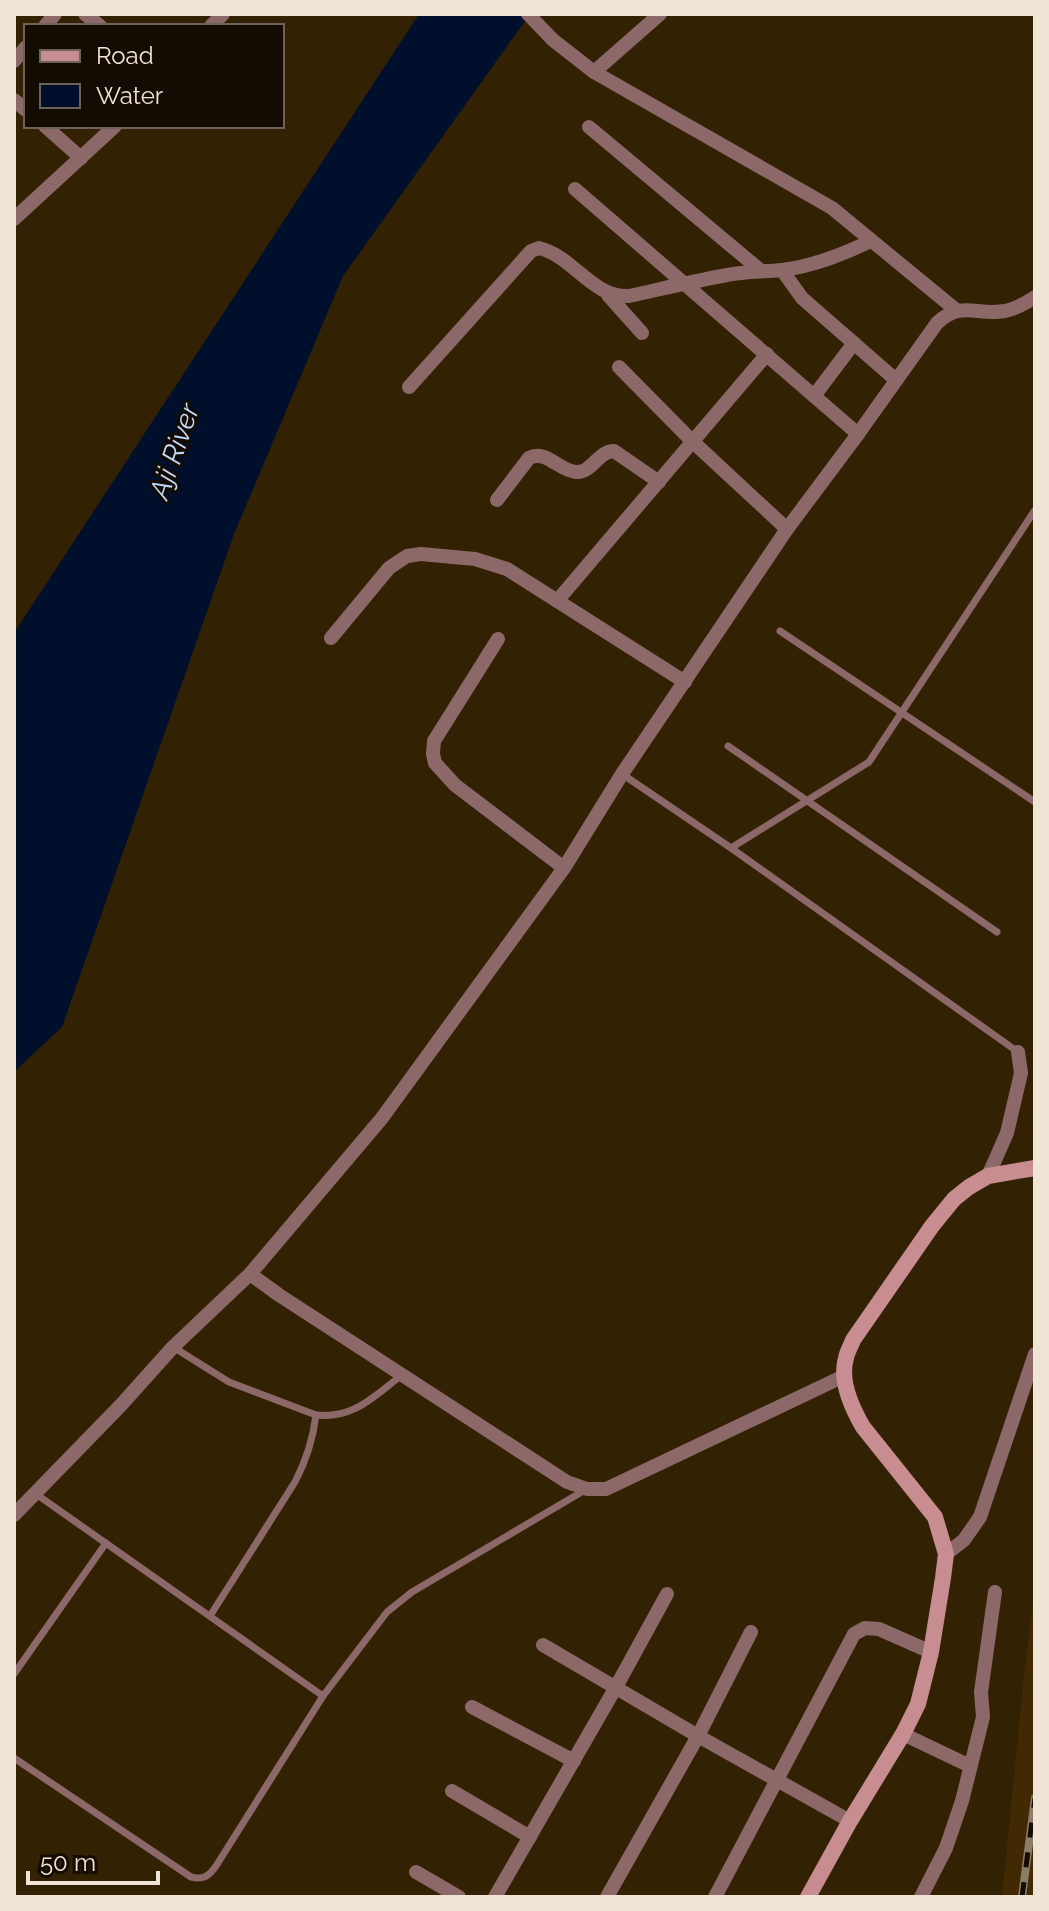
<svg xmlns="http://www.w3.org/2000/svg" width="1049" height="1911" font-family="Raleway,sans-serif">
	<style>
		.built { fill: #402903 }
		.water { fill: #000f2c }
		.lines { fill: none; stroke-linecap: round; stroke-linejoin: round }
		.lane { stroke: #8d6869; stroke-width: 7 }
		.street { stroke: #8d6869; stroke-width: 14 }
		.secondary { stroke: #c88d90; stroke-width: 16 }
		.rail-casing { stroke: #8c7d66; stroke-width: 8 }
		.rail { stroke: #140c03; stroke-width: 5; stroke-dasharray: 15; stroke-linecap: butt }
		.labels { text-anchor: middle; stroke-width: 6; stroke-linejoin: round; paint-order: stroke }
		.water-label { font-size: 28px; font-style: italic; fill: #bfd9fb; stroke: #140c03 }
	</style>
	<rect width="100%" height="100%" fill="#332104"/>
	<path class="built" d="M1035,1589V1897H1002L1025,1665Z"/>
	<path class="water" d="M419,14H530L343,276L234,534L62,1027L14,1072V633Z"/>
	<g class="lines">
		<g class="lane">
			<path d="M780,631L1035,802"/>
			<path d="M728,746L997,932"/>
			<path d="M622,774L731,848L1018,1052"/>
			<path d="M731,848L869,762L1035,510"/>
			<path d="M173,1347L229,1382L316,1415C354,1419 374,1396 402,1375"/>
			<path d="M36,1494L323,1696"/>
			<path d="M210,1616L295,1482C306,1461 313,1439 316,1415"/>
			<path d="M14,1674L106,1543"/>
			<path d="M14,1758L191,1877C204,1880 209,1876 216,1866L323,1696L387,1612L412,1592L585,1490"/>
		</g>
		<g class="street">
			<path d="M85,14L100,26"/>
			<path d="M528,14L553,40L594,72L832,208L956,310"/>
			<path d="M45,26L55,14"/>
			<path d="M211,26L223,14"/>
			<path d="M14,61L26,47"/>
			<path d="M594,72L660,14"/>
			<path d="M14,100L26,110"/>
			<path d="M45,126L81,158"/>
			<path d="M589,127L760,270"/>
			<path d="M575,189L858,434"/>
			<path d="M14,219L115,126"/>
			<path d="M782,270L802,298L896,380"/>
			<path d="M608,295L642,333"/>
			<path d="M619,367L692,441L787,529"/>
			<path d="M409,387L531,251L539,248C573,256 592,298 629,296C661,289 694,281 727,275C745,271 764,272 782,270C814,266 843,254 871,241"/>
			<path d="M814,396L854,343"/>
			<path d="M497,500L529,458C546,449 559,471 576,472C592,473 598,451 614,451L659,482"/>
			<path d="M557,601L767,354"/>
			<path d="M331,638L389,568L407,556L421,554L475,559L507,569L685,682"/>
			<path d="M498,639L434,741L433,754L435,763L455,785L564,868"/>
			<path d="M988,1176L1007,1133L1021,1073L1018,1052"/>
			<path d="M250,1274L279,1295L567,1482L587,1489H606L844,1376"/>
			<path d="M14,1515L121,1405L173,1347L250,1274L382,1118L564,868L622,774L787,529L858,434L937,323C962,300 976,316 1005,311C1015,309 1026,303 1035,297"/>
			<path d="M946,1554L964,1540L980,1517L1035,1354"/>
			<path d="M751,1632L698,1736L850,1821"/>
			<path d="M543,1645L698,1736L607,1897"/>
			<path d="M472,1707L574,1761"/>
			<path d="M903,1734L970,1766"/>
			<path d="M452,1791L530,1837"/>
			<path d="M416,1872L459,1897"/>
			<path d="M495,1897L616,1687L667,1594"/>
			<path d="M715,1897L854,1634L865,1628L879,1629L931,1652"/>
			<path d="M921,1897L946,1848L962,1801L983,1717L981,1692L995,1592"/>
		</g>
		<path class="secondary" d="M808,1897L850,1821L903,1734L918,1704L931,1652L943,1578L946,1554L935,1517L863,1427C852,1408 839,1381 846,1358C847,1352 851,1346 853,1340L932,1226L954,1199L969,1187L988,1176L1035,1168"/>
		<defs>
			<path id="rail" d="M1022,1897L1035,1798"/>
		</defs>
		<use href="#rail" class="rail-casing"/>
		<use href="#rail" class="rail"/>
	</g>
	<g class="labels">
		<g class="water-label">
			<text transform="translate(174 451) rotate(-71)" y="10">Aji River</text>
		</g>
	</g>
	<rect width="1049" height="1911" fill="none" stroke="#f0e4d4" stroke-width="32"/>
	<rect x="24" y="24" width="260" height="104" fill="#140c03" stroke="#6c6257" stroke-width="2"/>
	<rect x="40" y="50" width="40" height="12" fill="#c88d90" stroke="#6c6257" stroke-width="2"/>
	<text x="96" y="64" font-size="24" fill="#f0e4d4">Road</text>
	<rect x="40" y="84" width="40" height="24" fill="#000f2c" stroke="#6c6257" stroke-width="2"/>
	<text x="96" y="104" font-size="24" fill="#f0e4d4">Water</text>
	<path d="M28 1871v12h130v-12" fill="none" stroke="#f0e4d4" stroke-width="4"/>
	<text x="40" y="1871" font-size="24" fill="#f0e4d4" stroke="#140c03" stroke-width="6" paint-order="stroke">50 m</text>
</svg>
